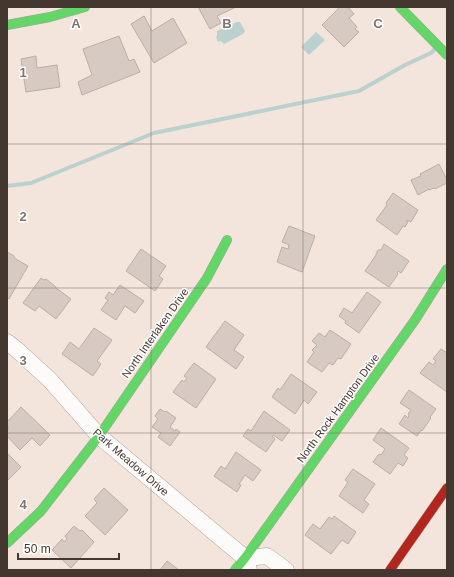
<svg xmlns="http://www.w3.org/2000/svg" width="454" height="577" font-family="Arial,sans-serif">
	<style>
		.water { fill: #bad1d0 }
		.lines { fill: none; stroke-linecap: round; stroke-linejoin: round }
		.stream { stroke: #bad1d0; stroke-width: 4 }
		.building { fill: #d6cac3; stroke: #baaea7 }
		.street-casing { stroke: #aca099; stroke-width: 17 }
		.fast-casing { stroke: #aca099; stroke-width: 10 }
		.jam-casing { stroke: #aca099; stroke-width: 10 }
		.street { stroke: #fdfbfa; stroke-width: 16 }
		.fast { stroke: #63d668; stroke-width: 9 }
		.jam { stroke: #b3261e; stroke-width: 9 }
		.grid { fill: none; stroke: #81746c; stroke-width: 1; stroke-opacity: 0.55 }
		.labels { text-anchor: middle; stroke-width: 3; stroke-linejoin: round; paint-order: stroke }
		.street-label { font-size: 11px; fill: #443730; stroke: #fff }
		.grid-label { font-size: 13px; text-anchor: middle; font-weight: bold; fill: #81746c; stroke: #fff; stroke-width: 3; stroke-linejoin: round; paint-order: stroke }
	</style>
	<rect width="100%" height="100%" fill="#f3e4dc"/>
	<g class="water">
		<path d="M237,22H240L245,31L243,34L224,44L221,41L218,42L216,37L217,36V31Z"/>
		<path d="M316,32L325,40L309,55L301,47Z"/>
	</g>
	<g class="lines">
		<path class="stream" d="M7,186L31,183L154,133L359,91L405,65L431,53L434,50"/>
	</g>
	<g class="building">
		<path d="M198,7H236L217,16L221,23L210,29Z"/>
		<path d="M340,7H348L354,14L349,18L357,27L355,29L359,32L344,47L322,25Z"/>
		<path d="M144,16L152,31L173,18L187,43L154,63L131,24Z"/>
		<path d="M119,36L129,61L134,59L140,72L82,95L78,82L92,75L83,49Z"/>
		<path d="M36,56L37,68L57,65L60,87L26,92L21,59Z"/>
		<path d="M439,164L447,180V183L435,189L434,188L429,190V189L418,195L411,180L421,176L420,174Z"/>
		<path d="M393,193L418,210L411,222L407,220L406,221L408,222L405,227L403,226L397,235L376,220L387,205L386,203Z"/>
		<path d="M289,226L315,236L302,272L277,262L282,247L288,249L289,245L282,242Z"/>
		<path d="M384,244L409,261L401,273L398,271L397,273L398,274L389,287L365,271L376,255V254L378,250H381Z"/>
		<path d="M141,249L166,266L159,276L163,279L155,291L126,271Z"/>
		<path d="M7,253H9L14,256V258L28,266L9,299L7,297Z"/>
		<path d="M41,278L44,280L46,279L55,286L56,288L71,299L56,319L39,306L35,311L23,303Z"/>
		<path d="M120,285L144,301L135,313L125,306L116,320L101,310L108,300L105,298L109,292L113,295Z"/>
		<path d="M367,292L381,302L359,333L345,323L346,321L339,316L344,308L352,313Z"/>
		<path d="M225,321L244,335L234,350L244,357L236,369L206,347Z"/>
		<path d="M94,328L112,340L97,361L101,364L93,376L62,354L70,342L79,349Z"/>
		<path d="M330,330L351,344L341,359L338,358L333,365L329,363L322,372L307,362L314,352L312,350L317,345L312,341L319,333L325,337Z"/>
		<path d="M441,349L447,353V392L420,373L429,362L433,365L436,361L433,359Z"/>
		<path d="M194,363L216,379L196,408L173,392L182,380L184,382L187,378L184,376Z"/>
		<path d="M291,374L317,392L308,404L304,400L295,414L272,397L278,388L280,390Z"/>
		<path d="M409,390L436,409L430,417L431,418L422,431L421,430L417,436L399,424L405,415L408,418L409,415L408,414L411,410L400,403Z"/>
		<path d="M21,407L50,435L40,446L32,438L20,450L7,436L8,428L7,422Z"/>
		<path d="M160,409L165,412L166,411L176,418L170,427L175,431L176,429L180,432L170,446L158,437L161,433L152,427L158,419L155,416Z"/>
		<path d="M264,411L290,430L282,441L273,435L272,436L275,439L266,452L243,436L248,429L251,431Z"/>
		<path d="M381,428L409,448L404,455L408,458L403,466L398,463L390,474L373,462L379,454L381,455L385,449L373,440Z"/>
		<path d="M236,452L261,470L253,481L245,475L239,484L241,485L237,492L214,476L221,466L225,469Z"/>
		<path d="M7,453L21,467L7,481Z"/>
		<path d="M353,469L375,484L364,500L369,504L363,513L339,496L348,482L345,480Z"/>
		<path d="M104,488L128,510L105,535L85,516L97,503L94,499Z"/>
		<path d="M334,516L356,532L348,544L342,540L331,554L305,535L313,524L320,529L329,517L332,519Z"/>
		<path d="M74,526L80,531L82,530L94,542L71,568L52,550L62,539L64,542L67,539L65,536Z"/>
		<path d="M167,561L179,570H160Z"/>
	</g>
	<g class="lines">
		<defs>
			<g id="street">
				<path d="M7,342L16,349L50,380L99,436L245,558L249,570"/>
				<path d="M245,558L267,556L286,570"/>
			</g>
			<g id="fast">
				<path d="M400,7L447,55"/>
				<path d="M7,25L50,17L85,7"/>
				<path d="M7,543L41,511L99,436L207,278L227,240"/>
				<path d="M235,570L245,558L415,320L447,269"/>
			</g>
			<path id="jam" d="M390,570L447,488"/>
		</defs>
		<use href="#street" class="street-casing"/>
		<use href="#fast" class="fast-casing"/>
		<use href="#jam" class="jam-casing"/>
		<use href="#street" class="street"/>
		<use href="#fast" class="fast"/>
		<use href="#jam" class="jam"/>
	</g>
	<path class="grid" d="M151,7V570M303,7V570M7,144H447M7,288H447M7,433H447"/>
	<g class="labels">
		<g class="street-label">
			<text transform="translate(155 333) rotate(-55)" y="4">North Interlaken Drive</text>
			<text transform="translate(338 408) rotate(-54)" y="4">North Rock Hampton Drive</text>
			<text transform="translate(131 462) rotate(41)" y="4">Park Meadow Drive</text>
		</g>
	</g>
	<g class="grid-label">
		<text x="76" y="28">A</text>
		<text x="227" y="28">B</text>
		<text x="378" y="28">C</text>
		<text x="23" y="77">1</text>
		<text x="23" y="221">2</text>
		<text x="23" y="365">3</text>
		<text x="23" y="509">4</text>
	</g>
	<rect width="454" height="577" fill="none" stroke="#443730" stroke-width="16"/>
	<path d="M18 553v6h101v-6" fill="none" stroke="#443730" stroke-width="2"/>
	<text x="24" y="553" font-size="12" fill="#443730" stroke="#ffffff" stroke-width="3" paint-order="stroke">50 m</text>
</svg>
